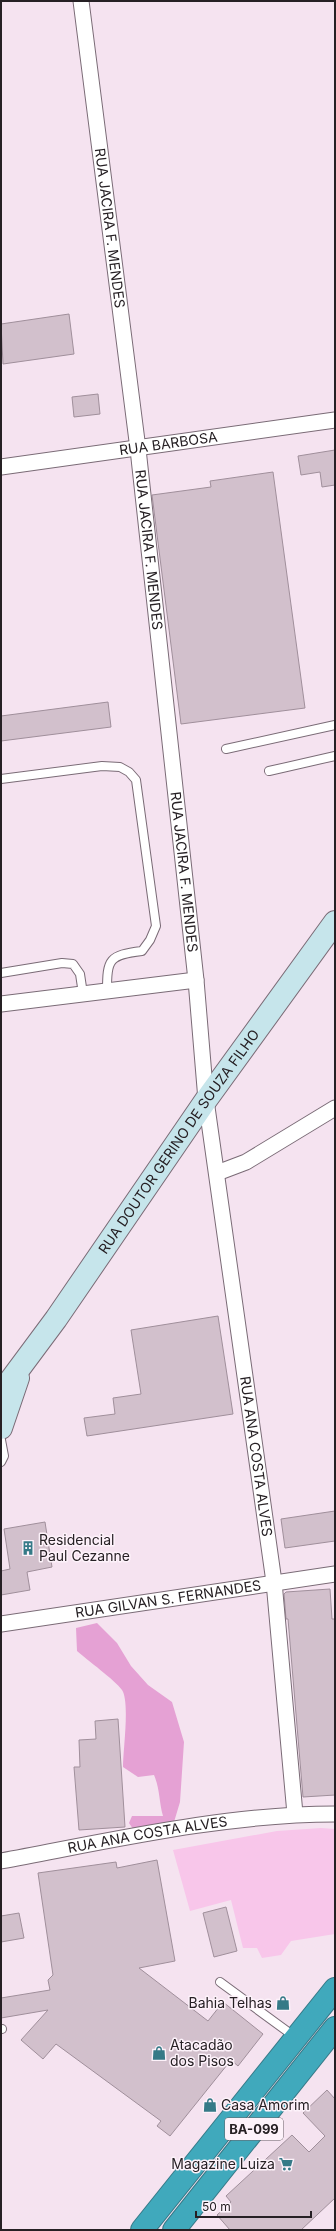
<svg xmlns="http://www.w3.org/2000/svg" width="336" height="2231" font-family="Inter,sans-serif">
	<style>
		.green { fill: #f8c6ea }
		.forest { fill: #e5a1d4 }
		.building { fill: #d2c0cc; stroke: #a08f9b }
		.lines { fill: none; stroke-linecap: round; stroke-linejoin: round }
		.lane-casing { stroke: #7a6b76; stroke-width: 10 }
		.street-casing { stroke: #7a6b76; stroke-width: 17 }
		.secondary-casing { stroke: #7a6b76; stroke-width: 24 }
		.highway-casing { stroke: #377987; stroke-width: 24 }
		.lane { stroke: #fff; stroke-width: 8 }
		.street { stroke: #fff; stroke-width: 15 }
		.secondary { stroke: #c6e5eb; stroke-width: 22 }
		.highway { stroke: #40a9bc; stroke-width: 22 }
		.labels { text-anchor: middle; stroke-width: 3; stroke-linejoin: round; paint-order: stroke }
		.shield { fill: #fdf2fa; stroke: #665f64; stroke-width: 1 }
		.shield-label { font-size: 13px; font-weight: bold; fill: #262024 }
		.street-label { font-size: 14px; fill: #262024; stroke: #fdf2fa }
		.poi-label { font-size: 14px; fill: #262024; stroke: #fdf2fa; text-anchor: start }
	</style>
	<rect width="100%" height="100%" fill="#f5e3f0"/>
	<path class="green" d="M321,1828L335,1829V1934L291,1941L281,1955L262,1958L257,1948H243L231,1900L190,1911L173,1850L277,1831Z"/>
	<path class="forest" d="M97,1623L117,1643L131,1666L148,1685L172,1702L184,1742L180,1802L174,1822L133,1829L129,1823L132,1816H163C159,1802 160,1789 154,1775L138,1777L123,1767C123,1750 130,1702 122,1690C115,1680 87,1660 77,1651L76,1628Z"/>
	<g class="building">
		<path d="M69,314L74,354L3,364L1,324Z"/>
		<path d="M98,394L100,414L74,417L72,397Z"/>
		<path d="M335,450V485L322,487L320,472L301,475L298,456Z"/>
		<path d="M273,472L305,708L181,724L152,495L211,487L210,481Z"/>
		<path d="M108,702L111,727L1,741V716Z"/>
		<path d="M218,1316L233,1414L87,1436L84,1418L115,1414L113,1398L141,1394L131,1330Z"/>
		<path d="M335,1511V1541L285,1548L281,1519Z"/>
		<path d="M45,1522L52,1567L27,1572L30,1590L1,1595V1571L10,1569L4,1529Z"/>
		<path d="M330,1589L332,1619H335V1795L303,1797L288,1619H286L284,1594L286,1592Z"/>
		<path d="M118,1719L125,1827L79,1830L74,1767H80L79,1740L96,1739L95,1721Z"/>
		<path d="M157,1860L175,1961L139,1968L208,2021L223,2002L263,2034L238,2066L231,2060L170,2136L157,2126L161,2121L56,2044L43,2059L21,2040L48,2010L1,2018V1998L50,1990L48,1980L53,1975L38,1873L116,1862L117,1868Z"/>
		<path d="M226,1907L237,1951L214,1957L203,1913Z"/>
		<path d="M19,1913L24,1938L1,1942V1916Z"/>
		<path d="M327,2090L335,2099V2198L301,2230H230L217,2215L231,2202L226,2196L292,2135L309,2152L325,2136L303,2113Z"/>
	</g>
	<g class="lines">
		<defs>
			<g id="lane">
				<path d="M226,749L335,725"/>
				<path d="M269,771L335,756"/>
				<path d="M1,779L102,766L120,767L129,772L136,780L156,926L150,940L142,951C109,955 107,959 107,991"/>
				<path d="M1,973L62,963L73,964L80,974L83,994"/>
				<path d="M1,1440L4,1456L1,1462"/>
				<path d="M220,1982L295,2037"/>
				<path d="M1,2029H2"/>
			</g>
			<g id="street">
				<path id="s1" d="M81,1L138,449L196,980L206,1100L274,1582L295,1814"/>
				<path id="s2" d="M1,467L335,420"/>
				<path d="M1,1004L196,980"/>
				<path d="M217,1173L246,1162L335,1108"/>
				<path id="s3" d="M1,1624L335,1574"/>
				<path id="s4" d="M1,1861C109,1841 225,1814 335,1814"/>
			</g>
			<g id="secondary">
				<path id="s5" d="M1,1393L56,1319L206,1100L335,922"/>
				<path d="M1,1428L18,1378"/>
			</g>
			<g id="highway">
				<path d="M142,2230L335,1989"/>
				<path d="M174,2230L335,2028"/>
			</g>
		</defs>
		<use href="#lane" class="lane-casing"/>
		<use href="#street" class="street-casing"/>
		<use href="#secondary" class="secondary-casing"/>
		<use href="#highway" class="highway-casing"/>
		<use href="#lane" class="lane"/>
		<use href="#street" class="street"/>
		<use href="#secondary" class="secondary"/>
		<use href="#highway" class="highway"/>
	</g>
	<defs>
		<symbol id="building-bare" viewBox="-9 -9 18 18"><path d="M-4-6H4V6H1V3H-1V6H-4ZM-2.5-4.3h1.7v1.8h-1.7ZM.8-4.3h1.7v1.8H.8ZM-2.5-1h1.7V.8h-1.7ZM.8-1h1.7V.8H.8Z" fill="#357a87" stroke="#fdf2fa" stroke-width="2.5" paint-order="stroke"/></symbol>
		<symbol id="shop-bare" viewBox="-9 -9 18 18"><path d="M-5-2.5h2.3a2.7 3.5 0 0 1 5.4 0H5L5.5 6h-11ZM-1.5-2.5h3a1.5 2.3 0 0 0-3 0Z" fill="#357a87" stroke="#fdf2fa" stroke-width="2.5" paint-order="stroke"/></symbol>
		<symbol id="supermarket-bare" viewBox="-9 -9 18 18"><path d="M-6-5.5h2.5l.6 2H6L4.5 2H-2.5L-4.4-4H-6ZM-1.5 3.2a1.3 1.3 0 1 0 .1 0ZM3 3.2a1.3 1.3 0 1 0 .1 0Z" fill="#357a87" stroke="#fdf2fa" stroke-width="2.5" paint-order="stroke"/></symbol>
	</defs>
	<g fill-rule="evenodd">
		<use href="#building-bare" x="18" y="1538" width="20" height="20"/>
		<use href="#shop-bare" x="273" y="1993" width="20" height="20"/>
		<use href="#shop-bare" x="149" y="2043" width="20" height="20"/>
		<use href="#shop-bare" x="200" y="2095" width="20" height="20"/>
		<use href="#supermarket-bare" x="276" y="2154" width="20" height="20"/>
	</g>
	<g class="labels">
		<rect class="shield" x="225" y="2118" width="58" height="22" rx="3"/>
		<g class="shield-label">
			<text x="254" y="2134">BA-099</text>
		</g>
		<g class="street-label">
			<text dy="5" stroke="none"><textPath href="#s1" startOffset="229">RUA JACIRA F. MENDES</textPath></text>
			<text dy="5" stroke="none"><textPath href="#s2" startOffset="169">RUA BARBOSA</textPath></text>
			<text dy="5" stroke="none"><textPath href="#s1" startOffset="553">RUA JACIRA F. MENDES</textPath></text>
			<text dy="5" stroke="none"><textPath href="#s1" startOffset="877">RUA JACIRA F. MENDES</textPath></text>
			<text dy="5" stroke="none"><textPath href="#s5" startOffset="308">RUA DOUTOR GERINO DE SOUZA FILHO</textPath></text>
			<text dy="5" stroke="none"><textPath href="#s1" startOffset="1466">RUA ANA COSTA ALVES</textPath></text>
			<text dy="5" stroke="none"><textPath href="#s3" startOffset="169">RUA GILVAN S. FERNANDES</textPath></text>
			<text dy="5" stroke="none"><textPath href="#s4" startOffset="149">RUA ANA COSTA ALVES</textPath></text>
		</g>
		<g class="poi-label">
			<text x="39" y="1545">Residencial<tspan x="39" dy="16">Paul Cezanne</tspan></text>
			<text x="272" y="2008" text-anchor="end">Bahia Telhas</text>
			<text x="170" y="2050">Atacadão<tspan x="170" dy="16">dos Pisos</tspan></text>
			<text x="221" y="2110">Casa Amorim</text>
			<text x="275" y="2169" text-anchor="end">Magazine Luiza</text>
		</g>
	</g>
	<rect width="336" height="2231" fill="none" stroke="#262024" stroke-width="4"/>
	<path d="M196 2211v6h115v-6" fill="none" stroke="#262024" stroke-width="2"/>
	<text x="202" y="2211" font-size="12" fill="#262024" stroke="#fdf2fa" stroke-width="3" paint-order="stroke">50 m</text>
</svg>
